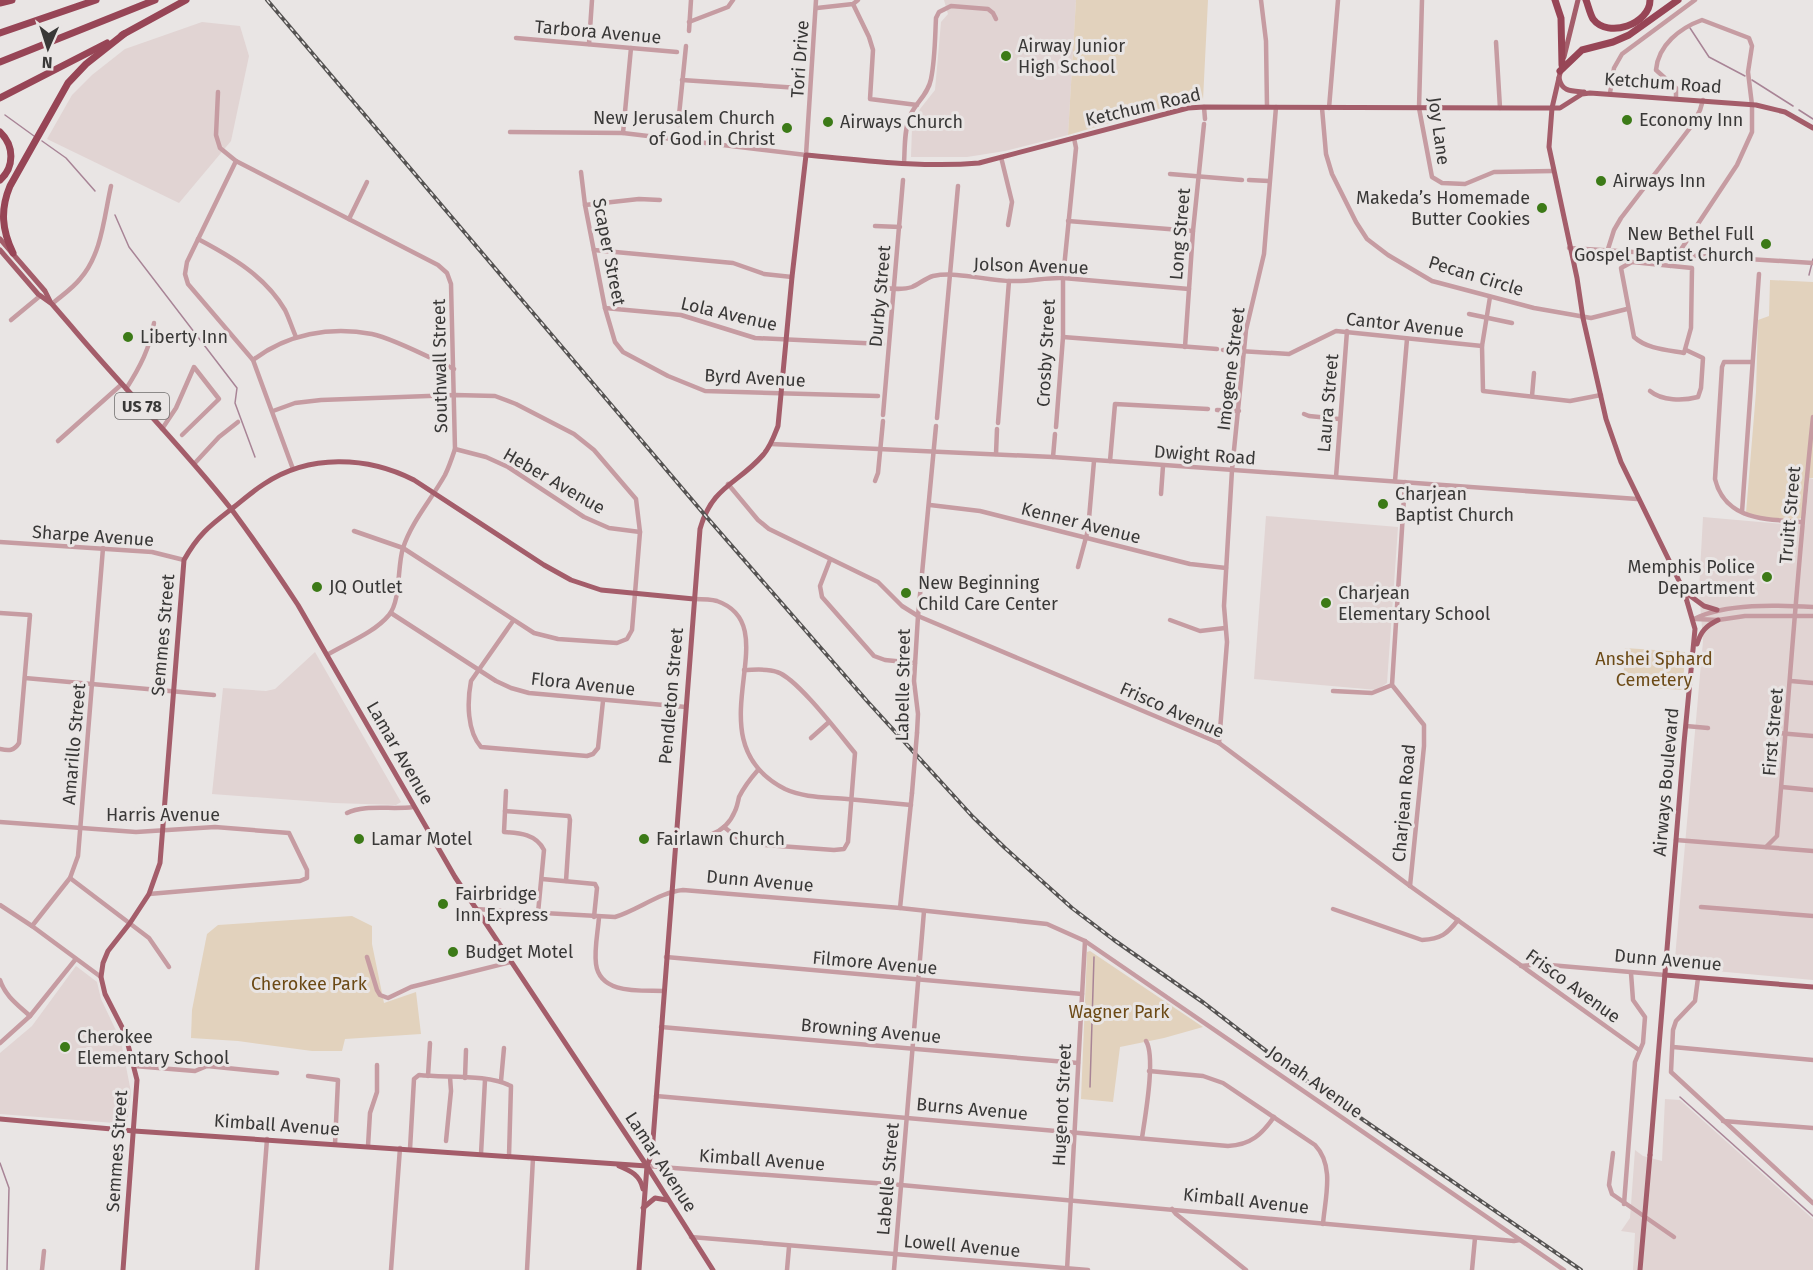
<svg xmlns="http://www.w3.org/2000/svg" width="1813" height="1270" font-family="'Fira Sans',sans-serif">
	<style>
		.built { fill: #e1d4d3 }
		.green { fill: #e2d2bd }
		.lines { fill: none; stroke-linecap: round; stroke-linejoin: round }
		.stream { stroke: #a88496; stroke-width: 1.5 }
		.minor { stroke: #c69ca2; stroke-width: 4.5 }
		.major { stroke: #a45d6a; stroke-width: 5 }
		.highway { stroke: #974556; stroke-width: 7 }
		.rail-casing { stroke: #555352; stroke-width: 4 }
		.rail { stroke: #e9e5e4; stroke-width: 1.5; stroke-dasharray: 4.5; stroke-linecap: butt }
		.minor-bridge { stroke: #c69ca2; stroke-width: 4.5 }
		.major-bridge { stroke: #a45d6a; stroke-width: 5 }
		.poi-dot { fill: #3c7a17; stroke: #e9e5e4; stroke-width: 2 }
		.labels { text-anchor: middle; stroke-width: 6; stroke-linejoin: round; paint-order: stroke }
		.shield { fill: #e9e5e4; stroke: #6e6c6b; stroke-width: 1.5 }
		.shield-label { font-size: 16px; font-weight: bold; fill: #393837 }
		.street-label { font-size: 18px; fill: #393837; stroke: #e9e5e4 }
		.poi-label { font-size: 18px; fill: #393837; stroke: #e9e5e4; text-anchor: start }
		.park-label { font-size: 18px; fill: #6c4a16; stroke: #e9e5e4 }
	</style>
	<rect width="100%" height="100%" fill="#e9e5e4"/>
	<g class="built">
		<path d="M944,0H1076L1068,135L1005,151L967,157H911L912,128L920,109L935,90L941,22L948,14Z"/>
		<path d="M202,22L240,26L249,56L231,141L179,203L47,139L72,95L92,75L125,49Z"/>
		<path d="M1809,478L1813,479V980L1683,968L1679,967L1675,958L1703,641L1699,590L1703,517L1805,526Z"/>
		<path d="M1266,516L1398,527L1387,683L1377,690L1254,679Z"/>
		<path d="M315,652L401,802L396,805L334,803L212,794L223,688L266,691L275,689Z"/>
		<path d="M76,966L97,982L101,999L121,1041L131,1092L127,1124L0,1114V1053L32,1026Z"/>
		<path d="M1665,1099L1680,1100L1813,1219V1270H1633L1635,1233L1621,1231L1630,1218L1635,1150L1643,1156L1662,1161Z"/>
	</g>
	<g class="green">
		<path d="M1076,0H1208L1203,100L1162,108L1068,135Z"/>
		<path d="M1770,280L1813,282V478H1809L1801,518L1794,520L1752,516L1746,513L1756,392L1758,320L1769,316Z"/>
		<path d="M1625,648L1685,652L1683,690L1623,686Z"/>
		<path d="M352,916L372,926V944L384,1003L416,992L421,1034L345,1039L342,1051H312L238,1041L191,1038L192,1010L207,934L218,925Z"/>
		<path d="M1090,951L1203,1027L1164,1038L1120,1047L1113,1102L1081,1099L1087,952Z"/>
	</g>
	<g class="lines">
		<g class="stream">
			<path d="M1690,28L1709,57L1745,76"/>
			<path d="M1752,80L1793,106"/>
			<path d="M1799,110L1813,119"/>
			<path d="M5,115L34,136"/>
			<path d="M42,141L66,158L95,191"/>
			<path d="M115,215L129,247L237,388L235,403L255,457"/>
			<path d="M1809,275L1813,259"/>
			<path d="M1090,1087L1094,957"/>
			<path d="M1680,1097L1813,1216"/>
			<path d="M0,1163L9,1188L7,1270"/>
		</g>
		<g class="minor">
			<path d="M1261,0L1266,41L1267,107"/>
			<path d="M1422,0L1419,108L1432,177L1442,183L1465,184L1494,172L1553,171"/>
			<path d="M853,4L869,37L873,50L870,99L917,105"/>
			<path d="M817,8L853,4L858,0"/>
			<path d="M689,22L728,7L733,0"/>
			<path d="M689,31L691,0"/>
			<path d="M516,38L677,52"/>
			<path d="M1496,42L1500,108"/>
			<path d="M589,44L592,0"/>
			<path d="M682,80L799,88"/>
			<path d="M218,92L216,135L220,148L236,161L438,265L447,273L451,284L455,449C452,458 449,467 445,475C431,500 412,521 403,548C397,567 401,600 389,615C374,633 347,643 327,655"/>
			<path d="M1610,93L1614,68L1622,54L1695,0"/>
			<path d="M1204,107L1205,119"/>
			<path d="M1322,108L1326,154L1332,174L1356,222L1367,239L1388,255L1432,281L1534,308L1591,318L1627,309"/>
			<path d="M1329,108L1338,0"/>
			<path d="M678,125L686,46"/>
			<path d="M510,132L623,133L806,155L816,0"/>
			<path d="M623,133L631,48"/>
			<path d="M1001,157L1012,202L1008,225"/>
			<path d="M236,161L187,262L185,274L188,284L253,360L293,469"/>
			<path d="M904,163C905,148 904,130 910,116C916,102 928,95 931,79C935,60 935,38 936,18L939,12L951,6L988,9L993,13L996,19"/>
			<path d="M581,172L585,205L605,308L615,342L623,352L668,376L705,391L878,396"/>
			<path d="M1170,174L1242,180"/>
			<path d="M1249,180L1269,181"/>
			<path d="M585,205L639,199L660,200"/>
			<path d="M349,219L367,182"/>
			<path d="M1068,221L1193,231"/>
			<path d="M875,226L900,227"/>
			<path d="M198,239C232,257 265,276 285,310C289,318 292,328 296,337"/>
			<path d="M1569,248L1813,263"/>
			<path d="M1608,249L1614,230L1621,218L1693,124L1700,110L1703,100"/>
			<path d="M594,250L733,263L764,274L792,277"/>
			<path d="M1632,262L1692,268L1691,328L1684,353C1667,350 1647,349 1634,337L1621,268Z"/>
			<path d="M1670,266L1737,165L1752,132V105L1748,72L1752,46L1749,38L1702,20C1680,28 1658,45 1656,70L1676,88V98"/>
			<path d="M875,287C887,288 901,291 912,287C919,284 926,278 933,276C958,271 987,281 1012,281C1030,282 1046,277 1063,278L1189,289"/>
			<path d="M1490,297L1482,346L1483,391L1570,401L1601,395"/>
			<path d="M52,304C61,296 72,289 80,279C102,254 104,217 111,186"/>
			<path d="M605,308L681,315L755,338L883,344"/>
			<path d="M1469,314L1512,323"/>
			<path d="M11,320L40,296"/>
			<path d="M1063,337L1217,349"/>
			<path d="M1185,347L1193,231L1204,124"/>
			<path d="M1223,350L1289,354L1336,331L1482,346"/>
			<path d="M253,360C287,334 330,326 372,334C395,339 432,359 454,369"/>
			<path d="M1751,362H1724L1722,367L1715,479C1725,521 1767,519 1802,522"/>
			<path d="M126,389C140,367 150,348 154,323"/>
			<path d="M1650,391C1662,401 1683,401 1698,397L1701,388L1703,358L1686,350"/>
			<path d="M1532,396L1534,373"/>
			<path d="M1217,410L1239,411"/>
			<path d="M273,411L295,403L321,400L455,395L495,396L516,404L574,434L594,450L636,499L640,532L632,630L627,639L617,643L558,639L534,633L403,548L354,531"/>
			<path d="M1304,414L1309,416L1339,419"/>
			<path d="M883,415L903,180"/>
			<path d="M937,418L958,186"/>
			<path d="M998,423L1009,281"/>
			<path d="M1056,427L1063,337V278L1076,148L1074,138"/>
			<path d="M162,429L176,408L194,367L219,399L182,435"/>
			<path d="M58,441L122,384"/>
			<path d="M771,444L1053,457L1637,499"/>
			<path d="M455,449L486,457L508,467L584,517L609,528L640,532"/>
			<path d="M996,454L997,429"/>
			<path d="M1053,457L1055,434"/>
			<path d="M1110,461L1115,404L1208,409"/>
			<path d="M194,464L219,437L238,422"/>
			<path d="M1336,477L1347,331"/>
			<path d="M875,481L878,473L883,421"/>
			<path d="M1395,481L1407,339"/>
			<path d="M1405,482L1392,685L1424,725V746L1410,886"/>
			<path d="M728,484L758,520L769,529L878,582L902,606L918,616L1219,743L1410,886L1639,1050"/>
			<path d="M1161,494L1163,466"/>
			<path d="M930,505L980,511L1190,564L1226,568"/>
			<path d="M1742,512L1759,274"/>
			<path d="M0,542L152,552L184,560"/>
			<path d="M830,560L820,586L822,597L874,656L885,660L915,663"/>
			<path d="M1078,567L1088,530L1094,461"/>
			<path d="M694,599C701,599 710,599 717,601C791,627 689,740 785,789C804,798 827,797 847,799C869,801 890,803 911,805"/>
			<path d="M0,613L30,615L19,743C14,751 9,751 0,749"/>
			<path d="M391,613L496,681L511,688L529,693L686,707"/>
			<path d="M1694,619C1726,603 1777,605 1813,607"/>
			<path d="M1696,619L1718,620L1745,616H1813"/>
			<path d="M1170,620L1200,631L1225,628"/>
			<path d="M513,621L471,681C467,702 467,731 481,747L587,756L593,754L598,748L603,701"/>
			<path d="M25,678L214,695"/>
			<path d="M1791,681L1813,683"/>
			<path d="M1333,691L1372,693L1392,685"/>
			<path d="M1686,726L1708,728"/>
			<path d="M917,733L918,714L914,681L918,616L936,426"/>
			<path d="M1777,733L1813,736"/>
			<path d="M811,738L829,722"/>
			<path d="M1219,743L1227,642L1224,606L1232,470L1246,330L1264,254L1276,107"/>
			<path d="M1782,787L1813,790"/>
			<path d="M506,791L504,832C520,833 536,834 544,850L538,913"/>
			<path d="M505,811L569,816L570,820L566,881"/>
			<path d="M347,813C364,804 393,810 413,807"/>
			<path d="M0,822L136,832L215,827L289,833L307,870V878L300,881L149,894"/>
			<path d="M724,827L738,838L752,844L834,850L844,849L848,842L855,753C840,735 797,678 777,672C767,668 754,670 744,670"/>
			<path d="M675,837C699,841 725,836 735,811C737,807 738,802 739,797C744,787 751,778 758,770"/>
			<path d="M1676,840L1813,851"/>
			<path d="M1766,847L1777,836C1789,697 1798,557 1813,417"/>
			<path d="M70,878L149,938L169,967"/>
			<path d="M542,879L595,884L597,888L594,917"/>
			<path d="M0,905L32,926L101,977"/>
			<path d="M1701,907L1813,916"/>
			<path d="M900,908L912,793"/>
			<path d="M475,909L615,917C638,910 660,892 683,890L900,908L1047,924L1085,941L1564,1270"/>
			<path d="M1333,909L1422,940C1441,939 1447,934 1458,920"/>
			<path d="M599,917C598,932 594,949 596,964C600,995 641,990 664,991"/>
			<path d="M32,926L70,878L78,856L103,548"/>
			<path d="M367,957L377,990L380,995L388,998L411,987L511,962"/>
			<path d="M666,957L1082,994"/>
			<path d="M1521,966L1538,964L1665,975"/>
			<path d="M1698,978L1695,1001L1676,1021L1673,1030L1671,1072L1813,1203"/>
			<path d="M0,980C5,996 18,1005 30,1016"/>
			<path d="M661,1027L1078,1063"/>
			<path d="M0,1043L30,1016L75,960"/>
			<path d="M1673,1047L1813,1060"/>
			<path d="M134,1066L195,1071L207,1066L277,1073"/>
			<path d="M1149,1071L1203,1076L1223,1083L1315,1145C1335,1166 1325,1198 1323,1224"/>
			<path d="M308,1076L338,1080L335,1144"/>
			<path d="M428,1076L430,1043"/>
			<path d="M465,1078L466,1050"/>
			<path d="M501,1081L504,1048"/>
			<path d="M656,1096L1228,1146C1251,1145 1262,1134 1274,1117"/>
			<path d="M1723,1121L1813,1128"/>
			<path d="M1142,1138C1145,1117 1156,1057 1146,1041"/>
			<path d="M446,1141L451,1091L450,1077"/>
			<path d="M368,1146L370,1113L377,1092V1065"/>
			<path d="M410,1149L414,1079L419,1075C446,1078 488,1074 511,1086L509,1156"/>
			<path d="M1613,1153L1609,1185L1612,1194L1674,1237"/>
			<path d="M481,1154L485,1080"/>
			<path d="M647,1166L901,1185L1514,1241L1520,1240"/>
			<path d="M1624,1204L1635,1062L1643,1043L1645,1017L1633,1000L1631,973"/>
			<path d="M1172,1209L1176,1214L1246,1270"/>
			<path d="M691,1237L1088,1270"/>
			<path d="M42,1270L44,1251"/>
			<path d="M257,1270L267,1139"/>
			<path d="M391,1270L400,1148"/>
			<path d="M527,1270L533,1158"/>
			<path d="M787,1270L789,1247"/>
			<path d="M894,1270L924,911"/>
			<path d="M1067,1270L1085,941"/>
			<path d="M1472,1270L1475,1238"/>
		</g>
		<g class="major">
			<path d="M1564,57L1578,0"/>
			<path d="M1561,69L1552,108L1549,147L1577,278L1583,318L1606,419L1621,462L1684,591L1695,629L1684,743L1650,1155"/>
			<path d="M1559,78C1562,92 1571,91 1584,92"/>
			<path d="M0,239L45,291L51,303"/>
			<path d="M0,250L38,294L52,304L71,326C123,388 182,446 232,510C255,541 277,573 298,605L455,877L647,1166L713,1270"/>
			<path d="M1685,592L1704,606L1717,610"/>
			<path d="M1697,644C1701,631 1706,626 1718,620"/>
			<path d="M1665,975L1813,987"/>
			<path d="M0,1119L134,1131L647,1166"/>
			<path d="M619,1166C631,1171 640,1175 643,1189"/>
			<path d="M643,1208L655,1198L667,1200"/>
			<path d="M123,1270L137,1080L125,1033L105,994L101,977L103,963L108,951L130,923L149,894L160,863L184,560C199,533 211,525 234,507C244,499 253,491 264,484C309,454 367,456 414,480L544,565L571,580L601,590L694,599"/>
			<path d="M639,1270L647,1166L652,1153L700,529C712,486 738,484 763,455C771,446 774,436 778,426L792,277L806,155C863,160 922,168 979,163L1188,108L1204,107L1560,108L1582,94L1590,93L1756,105L1785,112L1813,128"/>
		</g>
		<g class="highway">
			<path d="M1555,0L1561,18L1562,65"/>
			<path d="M1586,0C1588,5 1590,14 1593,19C1608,39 1650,24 1650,0"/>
			<path d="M0,3L12,0"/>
			<path d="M0,33L96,0"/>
			<path d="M122,35L186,0"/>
			<path d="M0,62L155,0"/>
			<path d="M1560,71L1582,50L1613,42L1629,35L1678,0"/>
			<path d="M0,98L107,43"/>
			<path d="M0,132C14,145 15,167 0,180"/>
			<path d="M13,253C2,230 0,210 10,186L68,83L86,64L124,34"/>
		</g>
		<defs>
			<path id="rail" d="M267,0L704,514L867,701L973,817L1005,848L1072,908L1114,940L1204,1003L1291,1070L1581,1270"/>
		</defs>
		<use href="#rail" class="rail-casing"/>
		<use href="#rail" class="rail"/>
		<path class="minor-bridge" d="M912,793L917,733"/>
		<path class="major-bridge" d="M1640,1270L1650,1155"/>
	</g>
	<g class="poi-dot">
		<circle cx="1006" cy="56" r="6"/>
		<circle cx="1627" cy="120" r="6"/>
		<circle cx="828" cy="122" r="6"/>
		<circle cx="787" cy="128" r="6"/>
		<circle cx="1601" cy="181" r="6"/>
		<circle cx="1542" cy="208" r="6"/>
		<circle cx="1766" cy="244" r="6"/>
		<circle cx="128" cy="337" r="6"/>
		<circle cx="1383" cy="504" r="6"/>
		<circle cx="1767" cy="577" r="6"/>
		<circle cx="317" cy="587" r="6"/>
		<circle cx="906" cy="593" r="6"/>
		<circle cx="1326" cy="603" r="6"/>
		<circle cx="359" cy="839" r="6"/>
		<circle cx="644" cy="839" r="6"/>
		<circle cx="443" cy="904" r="6"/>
		<circle cx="453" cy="952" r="6"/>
		<circle cx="65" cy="1047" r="6"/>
	</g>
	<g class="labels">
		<rect class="shield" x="115" y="393" width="54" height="26" rx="4.5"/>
		<g class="shield-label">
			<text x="142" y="412">US 78</text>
		</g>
		<g class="street-label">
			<text transform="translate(598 32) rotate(5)" y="6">Tarbora Avenue</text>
			<text transform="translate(800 59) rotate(-86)" y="6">Tori Drive</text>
			<text transform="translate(1663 83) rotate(4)" y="6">Ketchum Road</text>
			<text transform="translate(1143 107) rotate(-13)" y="6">Ketchum Road</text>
			<text transform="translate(1439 131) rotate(82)" y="6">Joy Lane</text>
			<text transform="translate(1180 234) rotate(-85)" y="6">Long Street</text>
			<text transform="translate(609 252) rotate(79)" y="6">Scaper Street</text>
			<text transform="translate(1031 266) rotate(2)" y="6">Jolson Avenue</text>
			<text transform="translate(1476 276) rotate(17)" y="6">Pecan Circle</text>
			<text transform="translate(880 296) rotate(-85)" y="6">Durby Street</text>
			<text transform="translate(729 314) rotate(13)" y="6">Lola Avenue</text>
			<text transform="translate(1405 325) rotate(6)" y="6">Cantor Avenue</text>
			<text transform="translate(1046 353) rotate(-87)" y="6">Crosby Street</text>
			<text transform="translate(440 366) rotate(-91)" y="6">Southwall Street</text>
			<text transform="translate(1231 369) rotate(-83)" y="6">Imogene Street</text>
			<text transform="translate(755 378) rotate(3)" y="6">Byrd Avenue</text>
			<text transform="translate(1328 403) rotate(-85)" y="6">Laura Street</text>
			<text transform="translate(1205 455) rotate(4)" y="6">Dwight Road</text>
			<text transform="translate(554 481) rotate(30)" y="6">Heber Avenue</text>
			<text transform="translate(1790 515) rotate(-85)" y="6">Truitt Street</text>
			<text transform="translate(1081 523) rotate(14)" y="6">Kenner Avenue</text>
			<text transform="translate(93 536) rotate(4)" y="6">Sharpe Avenue</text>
			<text transform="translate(163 635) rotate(-85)" y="6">Semmes Street</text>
			<text transform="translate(583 684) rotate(6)" y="6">Flora Avenue</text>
			<text transform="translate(903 685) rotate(-89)" y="6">Labelle Street</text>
			<text transform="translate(671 696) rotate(-85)" y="6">Pendleton Street</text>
			<text transform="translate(1172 710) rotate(24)" y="6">Frisco Avenue</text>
			<text transform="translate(1773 732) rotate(-85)" y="6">First Street</text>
			<text transform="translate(74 744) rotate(-85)" y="6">Amarillo Street</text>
			<text transform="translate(400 753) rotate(60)" y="6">Lamar Avenue</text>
			<text transform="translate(1666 782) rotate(-85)" y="6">Airways Boulevard</text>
			<text transform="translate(1404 803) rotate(-85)" y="6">Charjean Road</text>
			<text x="163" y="821">Harris Avenue</text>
			<text transform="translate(760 881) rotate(5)" y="6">Dunn Avenue</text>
			<text transform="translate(1668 960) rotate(5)" y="6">Dunn Avenue</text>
			<text transform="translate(875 963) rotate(5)" y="6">Filmore Avenue</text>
			<text transform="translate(1573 986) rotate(36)" y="6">Frisco Avenue</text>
			<text transform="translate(871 1031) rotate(5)" y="6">Browning Avenue</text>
			<text transform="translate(1315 1082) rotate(35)" y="6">Jonah Avenue</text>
			<text transform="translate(1062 1105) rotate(-87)" y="6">Hugenot Street</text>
			<text transform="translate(972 1109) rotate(5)" y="6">Burns Avenue</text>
			<text transform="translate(277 1125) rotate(4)" y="6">Kimball Avenue</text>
			<text transform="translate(117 1151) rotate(-86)" y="6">Semmes Street</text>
			<text transform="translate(762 1160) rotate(4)" y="6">Kimball Avenue</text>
			<text transform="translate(661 1162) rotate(57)" y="6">Lamar Avenue</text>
			<text transform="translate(888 1179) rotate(-85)" y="6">Labelle Street</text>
			<text transform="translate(1246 1201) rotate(6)" y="6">Kimball Avenue</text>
			<text transform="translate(962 1246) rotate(5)" y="6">Lowell Avenue</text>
		</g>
		<g class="poi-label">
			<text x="1018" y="52">Airway Junior<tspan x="1018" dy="21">High School</tspan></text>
			<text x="775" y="124" text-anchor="end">New Jerusalem Church<tspan x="775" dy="21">of God in Christ</tspan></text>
			<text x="1639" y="126">Economy Inn</text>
			<text x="840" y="128">Airways Church</text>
			<text x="1613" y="187">Airways Inn</text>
			<text x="1530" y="204" text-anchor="end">Makeda’s Homemade<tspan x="1530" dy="21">Butter Cookies</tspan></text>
			<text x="1754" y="240" text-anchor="end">New Bethel Full<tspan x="1754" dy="21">Gospel Baptist Church</tspan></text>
			<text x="140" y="343">Liberty Inn</text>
			<text x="1395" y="500">Charjean<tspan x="1395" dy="21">Baptist Church</tspan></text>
			<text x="1755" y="573" text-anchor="end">Memphis Police<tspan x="1755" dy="21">Department</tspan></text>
			<text x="918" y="589">New Beginning<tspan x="918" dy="21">Child Care Center</tspan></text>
			<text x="329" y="593">JQ Outlet</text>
			<text x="1338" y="599">Charjean<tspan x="1338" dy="21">Elementary School</tspan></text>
			<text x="371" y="845">Lamar Motel</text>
			<text x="656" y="845">Fairlawn Church</text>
			<text x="455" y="900">Fairbridge<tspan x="455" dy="21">Inn Express</tspan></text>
			<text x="465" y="958">Budget Motel</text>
			<text x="77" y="1043">Cherokee<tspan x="77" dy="21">Elementary School</tspan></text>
		</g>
		<g class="park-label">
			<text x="1654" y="665">Anshei Sphard<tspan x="1654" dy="21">Cemetery</tspan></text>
			<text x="309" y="990">Cherokee Park</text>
			<text x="1119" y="1018">Wagner Park</text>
		</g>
	</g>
	<g transform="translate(48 48) rotate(183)" stroke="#e9e5e4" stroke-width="4.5" paint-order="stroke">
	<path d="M0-4.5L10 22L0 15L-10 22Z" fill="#393837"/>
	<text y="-9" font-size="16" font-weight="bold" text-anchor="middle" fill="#393837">N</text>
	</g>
</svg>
